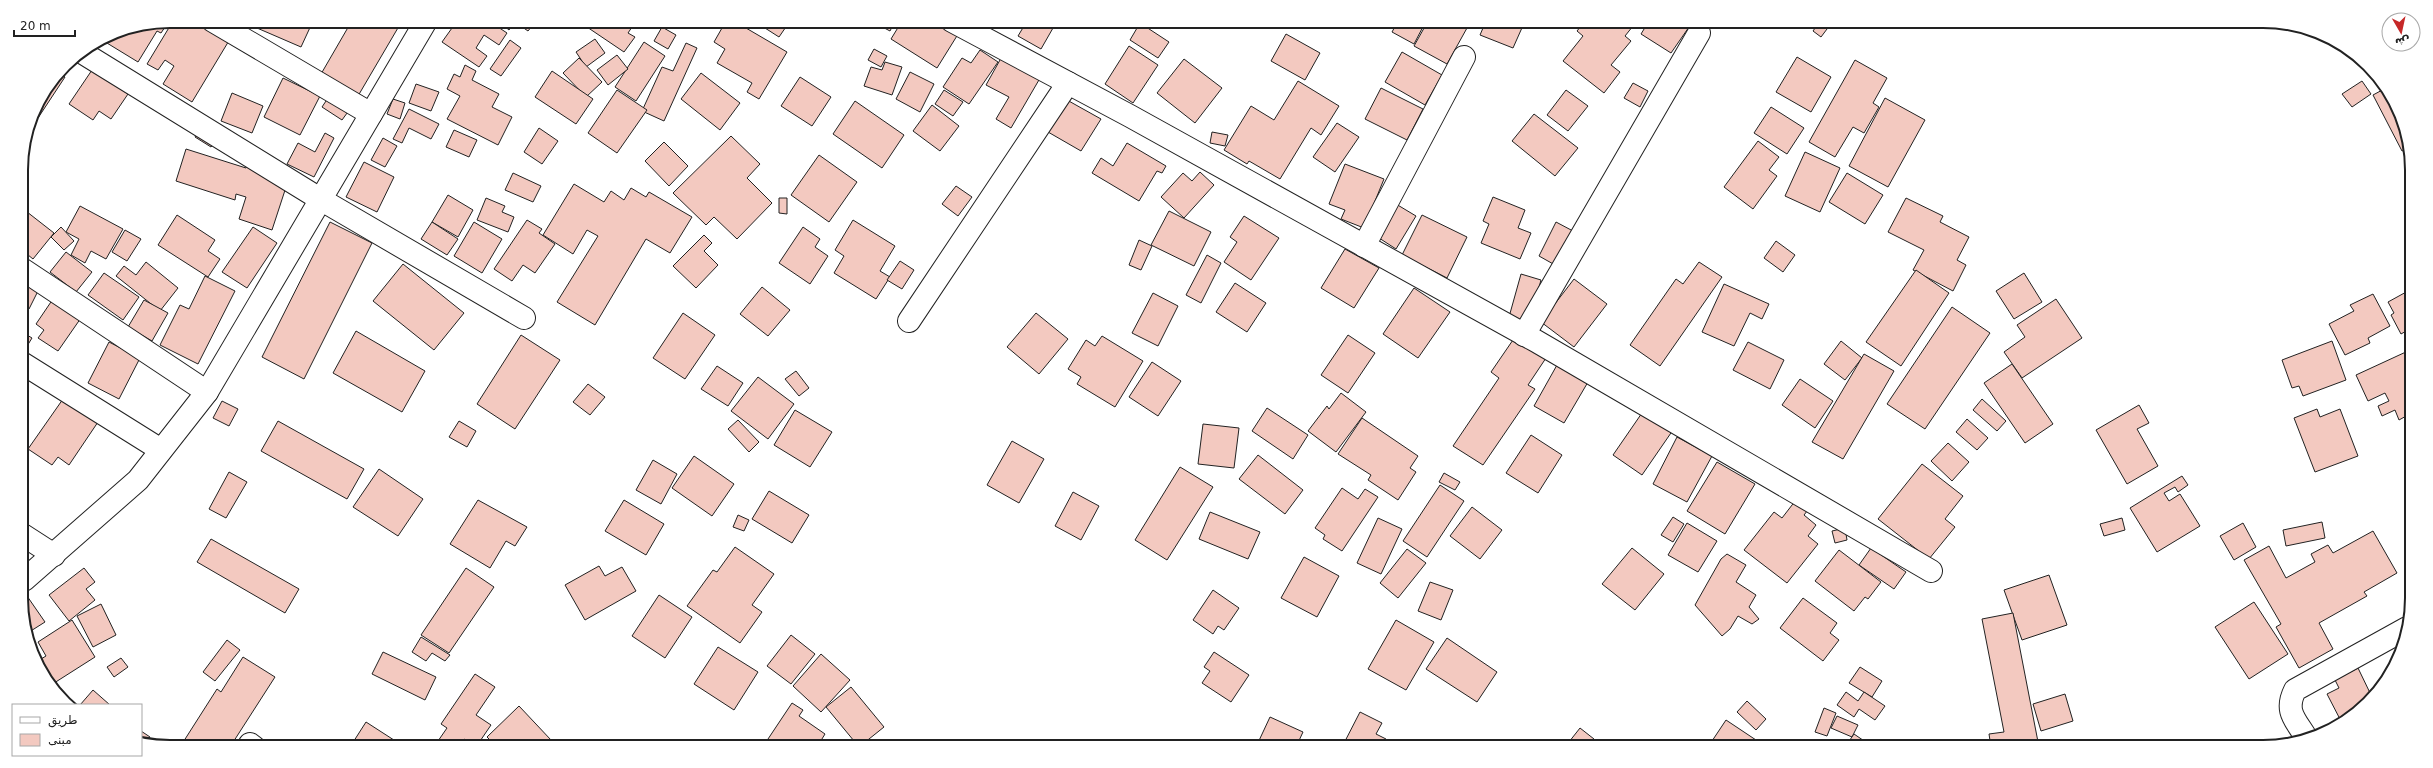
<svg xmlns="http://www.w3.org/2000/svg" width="2433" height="768" font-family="'DejaVu Sans','Noto Sans Arabic',sans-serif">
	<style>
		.building { fill: #f3c9c0; stroke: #222 }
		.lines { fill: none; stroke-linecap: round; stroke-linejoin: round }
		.minor-casing { stroke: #222; stroke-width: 24 }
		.minor { stroke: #fff; stroke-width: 22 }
		.rim { fill: none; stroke: #222; stroke-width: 2 }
	</style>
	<rect width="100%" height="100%" fill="#fff"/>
	<g class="building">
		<path d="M169,21L161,33L157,31L138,62L102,40L113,32Z"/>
		<path d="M173,21H199L230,39L192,102L163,84L174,66L165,60L158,70L147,64Z"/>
		<path d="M252,21H313L301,47L250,25Z"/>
		<path d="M357,21H402L358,96L321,74L350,24L354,27Z"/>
		<path d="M457,21H489L507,33L499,45L484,35L476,48L487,56L479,67L442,42Z"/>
		<path d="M498,21H536L528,31L515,22L509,30Z"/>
		<path d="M555,21H572L567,28Z"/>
		<path d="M587,21H636L628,33L635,37L624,52L584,25Z"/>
		<path d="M726,21H734L787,52L759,99L747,92L752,83L717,63L725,49L714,42Z"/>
		<path d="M754,21H790L779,37Z"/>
		<path d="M857,21H895L890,31L873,22L870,28Z"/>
		<path d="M902,21H927L930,23L932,21H942L960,31L937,68L891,39Z"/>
		<path d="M1027,21H1057L1041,49L1018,36Z"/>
		<path d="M1398,21H1426L1414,44L1392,32Z"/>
		<path d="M1428,21H1455L1467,28L1447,64L1414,46Z"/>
		<path d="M1486,21H1525L1513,48L1480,35Z"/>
		<path d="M1585,21H1627L1633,26L1625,36L1631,41L1611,65L1620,72L1604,93L1563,61L1583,36L1577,31Z"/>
		<path d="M1649,21H1680L1689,27L1671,53L1641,34Z"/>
		<path d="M1820,21H1833L1821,37L1813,31Z"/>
		<path d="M1140,23L1169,42L1158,58L1130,40Z"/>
		<path d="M662,27L676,35L668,49L654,41Z"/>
		<path d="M1286,34L1320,53L1305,80L1271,61Z"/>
		<path d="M595,39L605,53L586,67L576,52Z"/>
		<path d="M510,40L521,48L501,76L490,69Z"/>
		<path d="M644,42L665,56L636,101L615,87Z"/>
		<path d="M686,43L697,48L664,121L642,111L662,67L673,71Z"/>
		<path d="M1129,46L1158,65L1133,103L1105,84Z"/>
		<path d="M874,49L887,56L881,67L868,60Z"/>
		<path d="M980,50L998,62L969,104L943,87L962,58L971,63Z"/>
		<path d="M1005,51L1043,73L1011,128L996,119L1009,97L986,85Z"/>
		<path d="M1402,52L1442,75L1425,105L1385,82Z"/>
		<path d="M617,55L628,69L608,85L597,70Z"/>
		<path d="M1797,57L1831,77L1811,112L1776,92Z"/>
		<path d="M579,58L602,82L586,97L563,73Z"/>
		<path d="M1184,59L1222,88L1195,123L1157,93Z"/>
		<path d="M1855,60L1887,78L1873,103L1879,107L1864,133L1853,127L1835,157L1809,142Z"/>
		<path d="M885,62L902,67L892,95L864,86L871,67L882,70Z"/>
		<path d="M465,65L476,71L472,80L499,94L492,107L512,117L498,145L447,119L460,96L447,89L454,74L460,77Z"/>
		<path d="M92,70L128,94L111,119L99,111L93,120L69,104Z"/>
		<path d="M552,71L593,99L576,124L535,97Z"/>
		<path d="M910,72L934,84L920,112L896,99Z"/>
		<path d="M59,73L65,77L38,118L32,113Z"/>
		<path d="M701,73L740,103L720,130L681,99Z"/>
		<path d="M800,77L831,97L812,126L781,106Z"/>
		<path d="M283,78L320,96L300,135L264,117Z"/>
		<path d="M1298,81L1339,106L1321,135L1311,128L1280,179L1249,161L1247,164L1224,150L1251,106L1274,120Z"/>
		<path d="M2362,81L2371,94L2352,107L2342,94Z"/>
		<path d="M1633,83L1648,91L1640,107L1624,98Z"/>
		<path d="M416,84L439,92L431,111L409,103Z"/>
		<path d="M1381,88L1423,109L1407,140L1365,119Z"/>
		<path d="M2386,88L2396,104L2409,141V159L2405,150L2402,151L2373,95Z"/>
		<path d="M617,90L647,110L617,153L588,133Z"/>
		<path d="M944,90L963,102L953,116L935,104Z"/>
		<path d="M1566,90L1588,106L1568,131L1547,115Z"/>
		<path d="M232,93L263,106L252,133L221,121Z"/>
		<path d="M330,95L350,109L342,120L322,107Z"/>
		<path d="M1885,98L1925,120L1888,187L1849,166Z"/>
		<path d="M393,99L405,103L400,119L387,114Z"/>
		<path d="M1067,100L1101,119L1081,151L1048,132Z"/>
		<path d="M855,101L904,135L882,168L833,134Z"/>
		<path d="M932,105L959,126L940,151L913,131Z"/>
		<path d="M1771,107L1804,128L1787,154L1754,133Z"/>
		<path d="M409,109L439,124L431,139L409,128L402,143L393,139Z"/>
		<path d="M1534,114L1578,148L1555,176L1512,141Z"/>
		<path d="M1337,123L1359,137L1335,172L1313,157Z"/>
		<path d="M201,127L218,138L211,147L195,137Z"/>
		<path d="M539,128L558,141L542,164L524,152Z"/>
		<path d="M454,130L477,140L469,157L446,147Z"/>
		<path d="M1212,132L1228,135L1225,146L1210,143Z"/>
		<path d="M325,133L334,138L314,177L287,164L298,143L315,152Z"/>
		<path d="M731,136L760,164L747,178L772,203L737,239L714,217L706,225L673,193Z"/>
		<path d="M383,138L397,146L385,167L371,160Z"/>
		<path d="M1758,141L1779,157L1769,170L1777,176L1753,209L1724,187Z"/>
		<path d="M664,142L688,166L669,186L645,161Z"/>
		<path d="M1127,143L1166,166L1162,173L1157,171L1139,201L1092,173L1101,158L1113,166Z"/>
		<path d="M186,149L246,168L249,161L288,181L272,230L239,219L246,197L236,194L235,200L176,181Z"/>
		<path d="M1805,152L1840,168L1820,212L1785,196Z"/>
		<path d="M819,155L857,182L829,222L791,195Z"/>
		<path d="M364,162L394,177L377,212L346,197Z"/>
		<path d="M1345,164L1384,179L1364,228L1341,219L1345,210L1329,204Z"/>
		<path d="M1200,172L1214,185L1184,218L1161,197L1183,173L1192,181Z"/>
		<path d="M513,173L541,186L533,202L505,190Z"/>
		<path d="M1847,173L1883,195L1865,224L1829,202Z"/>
		<path d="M574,184L604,202L611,191L624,200L631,188L646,197L649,192L692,217L670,253L646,239L595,325L557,302L598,236L587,230L573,254L543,235Z"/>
		<path d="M956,186L972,197L958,216L942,204Z"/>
		<path d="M448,195L473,210L458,237L432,222Z"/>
		<path d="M1493,197L1525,210L1518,228L1531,233L1520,259L1481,243L1489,224L1483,221Z"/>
		<path d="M486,198L505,206L502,212L514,217L508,232L477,220Z"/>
		<path d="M779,198H787V214L779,213Z"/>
		<path d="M1906,198L1943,216L1940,222L1969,237L1957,260L1966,265L1953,291L1913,270L1924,250L1888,232Z"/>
		<path d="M1396,204L1416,216L1396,249L1376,236Z"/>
		<path d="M80,206L123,229L106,259L91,251L85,263L71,255L79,239L66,232Z"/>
		<path d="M22,208L54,233L33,259L22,250Z"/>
		<path d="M1169,211L1211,232L1194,266L1151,245Z"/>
		<path d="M177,215L215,240L208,251L220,259L208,277L158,245Z"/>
		<path d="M1422,215L1467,237L1447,278L1402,255Z"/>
		<path d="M1244,216L1279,238L1251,280L1224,262L1237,242L1230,237Z"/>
		<path d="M527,220L542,229L539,233L555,244L535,273L523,265L512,281L494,269Z"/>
		<path d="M853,220L895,246L880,271L890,277L876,299L834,273L844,256L835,250Z"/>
		<path d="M330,222L372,243L304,379L262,357Z"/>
		<path d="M432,222L458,239L447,255L421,239Z"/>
		<path d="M474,222L502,239L482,273L454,256Z"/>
		<path d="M1556,222L1573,231L1555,265L1539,256Z"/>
		<path d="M61,227L74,241L64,250L51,237Z"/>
		<path d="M253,227L277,243L247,288L222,272Z"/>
		<path d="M803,227L820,239L815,247L828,256L810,284L779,263Z"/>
		<path d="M125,230L141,239L127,261L112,252Z"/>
		<path d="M704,235L712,243L704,251L718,265L696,288L673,266Z"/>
		<path d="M1139,240L1152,246L1141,270L1129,265Z"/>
		<path d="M1776,241L1795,255L1783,272L1764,258Z"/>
		<path d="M1345,249L1379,268L1354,308L1321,288Z"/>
		<path d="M66,252L92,272L76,292L50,272Z"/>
		<path d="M1207,255L1221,263L1201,303L1186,295Z"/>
		<path d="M900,261L914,270L902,289L887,280Z"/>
		<path d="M146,262L178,288L160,311L116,276L124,266L136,275Z"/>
		<path d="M1699,262L1722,277L1660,366L1630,345L1676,279L1683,284Z"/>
		<path d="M403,264L464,313L434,350L373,301Z"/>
		<path d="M1916,270L1949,293L1901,366L1866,342Z"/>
		<path d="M22,273L42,283L29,309L22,305Z"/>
		<path d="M104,273L139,297L123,320L88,295Z"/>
		<path d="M2024,273L2042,302L2014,319L1996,291Z"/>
		<path d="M1521,274L1541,280L1529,323L1509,317Z"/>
		<path d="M205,276L235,291L198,364L160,345L180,305L189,309Z"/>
		<path d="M1574,279L1607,304L1574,347L1541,322Z"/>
		<path d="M1235,283L1266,303L1247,332L1216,312Z"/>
		<path d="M1724,284L1769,304L1762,319L1750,313L1734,346L1702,332Z"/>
		<path d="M762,287L790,310L768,336L740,314Z"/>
		<path d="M1414,288L1450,312L1418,358L1383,334Z"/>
		<path d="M2408,291V330L2401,334L2391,315L2394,313L2388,302Z"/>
		<path d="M1153,293L1178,306L1158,346L1132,333Z"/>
		<path d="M2373,294L2390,326L2368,338L2370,343L2345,355L2329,324L2354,311L2350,305Z"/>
		<path d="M55,296L83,315L58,351L38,338L44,330L36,324Z"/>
		<path d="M2056,299L2082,338L2022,378L2004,352L2025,337L2017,325Z"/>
		<path d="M144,300L168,313L152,341L128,327Z"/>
		<path d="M1952,307L1990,333L1925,429L1887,404Z"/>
		<path d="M683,313L715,335L685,379L653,358Z"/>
		<path d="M1036,313L1068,339L1039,374L1007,347Z"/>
		<path d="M356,331L425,371L402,412L333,373Z"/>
		<path d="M22,332L32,338L24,351L22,350Z"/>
		<path d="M521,335L560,360L515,429L477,404Z"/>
		<path d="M1348,335L1375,353L1348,393L1321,375Z"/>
		<path d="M1102,336L1143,361L1115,407L1077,384L1081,377L1068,369L1086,340L1095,346Z"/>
		<path d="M1515,337L1546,358L1528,385L1535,389L1483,465L1453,446L1499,378L1491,372Z"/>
		<path d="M1841,341L1862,358L1845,380L1824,364Z"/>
		<path d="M2332,341L2346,380L2303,396L2299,386L2292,388L2282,360Z"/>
		<path d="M109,342L140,358L119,399L88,383Z"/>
		<path d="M1748,342L1784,360L1770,389L1733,370Z"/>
		<path d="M2408,346V415L2399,420L2395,410L2382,416L2378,406L2389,401L2385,393L2368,401L2356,375L2408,351L2406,347Z"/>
		<path d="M1864,354L1894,371L1843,459L1812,442Z"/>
		<path d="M1152,362L1181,381L1158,416L1129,397Z"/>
		<path d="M2012,364L2053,424L2025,443L1984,383Z"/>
		<path d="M1557,365L1588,382L1564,423L1534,406Z"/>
		<path d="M717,366L743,383L728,406L701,389Z"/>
		<path d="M796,371L809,388L799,396L785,379Z"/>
		<path d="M758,377L794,404L768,439L731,411Z"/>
		<path d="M1800,379L1833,401L1815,428L1782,405Z"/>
		<path d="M588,384L605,397L590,415L573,402Z"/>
		<path d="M1341,393L1366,412L1336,452L1308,431L1327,406L1329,409Z"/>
		<path d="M63,399L98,422L69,465L58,457L52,465L28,449Z"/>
		<path d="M1982,399L2006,421L1997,431L1973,410Z"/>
		<path d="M222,401L238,409L229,426L213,418Z"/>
		<path d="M2139,405L2149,423L2137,429L2158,466L2127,484L2096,430Z"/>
		<path d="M1267,408L1308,435L1293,459L1252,431Z"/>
		<path d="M2317,409L2320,417L2340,409L2358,456L2315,472L2294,418Z"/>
		<path d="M795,410L832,432L810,467L774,445Z"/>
		<path d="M1644,410L1673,430L1642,475L1613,455Z"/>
		<path d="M1362,418L1418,456L1410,468L1416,472L1398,500L1368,480L1371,475L1338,454Z"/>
		<path d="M1967,419L1988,438L1977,450L1956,432Z"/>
		<path d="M738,420L759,442L749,452L728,429Z"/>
		<path d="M278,421L364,469L347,499L261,451Z"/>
		<path d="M459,421L476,431L467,447L449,437Z"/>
		<path d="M1203,424L1239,428L1234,468L1198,464Z"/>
		<path d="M1531,435L1562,455L1538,493L1506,473Z"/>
		<path d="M1677,437L1712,456L1687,502L1653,484Z"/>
		<path d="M1012,441L1044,459L1019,503L987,485Z"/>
		<path d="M1948,443L1969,462L1952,481L1931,461Z"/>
		<path d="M1258,455L1303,490L1285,514L1239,479Z"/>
		<path d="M694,456L734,484L712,516L672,488Z"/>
		<path d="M653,460L677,474L661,504L636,490Z"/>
		<path d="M1717,462L1755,484L1725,534L1687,511Z"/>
		<path d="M1922,464L1963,496L1945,519L1955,527L1929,559L1878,519Z"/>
		<path d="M1180,467L1213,487L1167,560L1135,540Z"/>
		<path d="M379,469L423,499L398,536L353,507Z"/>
		<path d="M229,472L247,482L226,518L209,509Z"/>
		<path d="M1444,473L1460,482L1455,490L1439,482Z"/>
		<path d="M2182,476L2188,485L2178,492L2175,487L2164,493L2169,501L2180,494L2200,526L2157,552L2130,508Z"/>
		<path d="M1440,485L1464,501L1427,557L1403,541Z"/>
		<path d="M1342,488L1358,499L1365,489L1378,497L1342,551L1323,539L1325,535L1315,528Z"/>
		<path d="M769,491L809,515L792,543L752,519Z"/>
		<path d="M1073,492L1099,506L1081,540L1055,526Z"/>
		<path d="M1799,496L1811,506L1804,515L1816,525L1808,536L1818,544L1787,583L1744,550L1774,512L1782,518Z"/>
		<path d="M478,500L527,527L515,546L506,541L490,568L450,544Z"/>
		<path d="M624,500L664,524L646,555L605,531Z"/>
		<path d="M1472,507L1502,530L1480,559L1450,536Z"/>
		<path d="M1210,512L1260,532L1248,559L1199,539Z"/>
		<path d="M738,515L749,520L744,531L733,527Z"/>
		<path d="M1673,517L1684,524L1673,542L1661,535Z"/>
		<path d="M1378,518L1402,529L1381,574L1357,563Z"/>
		<path d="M2122,518L2125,530L2104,536L2100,524Z"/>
		<path d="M2322,522L2325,538L2286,546L2283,530Z"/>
		<path d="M1687,523L1717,541L1698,572L1668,555Z"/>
		<path d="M2243,523L2256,547L2234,560L2220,536Z"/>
		<path d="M1845,528L1847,540L1835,543L1832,531Z"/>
		<path d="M2373,531L2397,573L2364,592L2367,596L2319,623L2333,649L2299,668L2276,627L2281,624L2244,560L2269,546L2286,578L2315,562L2311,554L2328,545L2333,553Z"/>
		<path d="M211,539L299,589L285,613L197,562Z"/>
		<path d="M735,547L774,574L752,605L762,612L740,643L687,606L713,570L717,572Z"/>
		<path d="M1632,548L1664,574L1635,610L1602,584Z"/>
		<path d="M1871,548L1906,572L1894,589L1859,565Z"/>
		<path d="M1407,549L1426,563L1398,598L1380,583Z"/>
		<path d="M1839,550L1881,582L1868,599L1865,597L1854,611L1815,581Z"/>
		<path d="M1727,554L1746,565L1736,582L1756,595L1749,607L1759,619L1752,624L1738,616L1730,629L1722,636L1695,605L1721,559Z"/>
		<path d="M1304,557L1339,576L1317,617L1281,598Z"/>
		<path d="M599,566L605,576L622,567L636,591L585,620L565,585Z"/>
		<path d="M84,568L95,582L86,589L95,600L69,621L49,595Z"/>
		<path d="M466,568L494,587L449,653L421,635Z"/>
		<path d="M2049,575L2067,625L2022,640L2004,590Z"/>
		<path d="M1430,582L1453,590L1441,620L1418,611Z"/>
		<path d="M1213,590L1239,608L1224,630L1218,626L1213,634L1193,620Z"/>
		<path d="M659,595L692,617L665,658L632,636Z"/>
		<path d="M27,596L45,622L26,634L24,627V598Z"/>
		<path d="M1803,598L1837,623L1830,633L1839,640L1823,661L1780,628Z"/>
		<path d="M2254,602L2288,654L2249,679L2215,627Z"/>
		<path d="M101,604L116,635L93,647L77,616Z"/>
		<path d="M2013,613L2039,747H1991L1989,734L2004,732L1982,619Z"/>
		<path d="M72,620L95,657L51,685L36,662L46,656L38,642Z"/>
		<path d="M1396,620L1434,642L1406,690L1368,669Z"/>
		<path d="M791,635L815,654L791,684L767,666Z"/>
		<path d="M421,637L450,655L445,661L432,653L426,661L412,652Z"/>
		<path d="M1447,638L1497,672L1477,702L1426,669Z"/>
		<path d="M227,640L240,650L215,681L203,672Z"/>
		<path d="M718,647L758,672L734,710L694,684Z"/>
		<path d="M383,652L436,677L425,700L372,674Z"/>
		<path d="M1214,652L1249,675L1231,702L1202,683L1210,671L1204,667Z"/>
		<path d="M821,654L850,680L821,712L793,686Z"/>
		<path d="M243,657L275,677L230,747H180L217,689L221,692Z"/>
		<path d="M121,658L128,667L114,677L107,667Z"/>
		<path d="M1860,667L1882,681L1872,697L1849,683Z"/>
		<path d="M2358,668L2372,697L2354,716L2342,723L2327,694L2339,688L2335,680Z"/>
		<path d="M475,674L495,687L476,715L491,725L476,747L464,739L459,747H448L438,741L447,728L441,724Z"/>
		<path d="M851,687L884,727L859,747L826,707Z"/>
		<path d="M93,690L110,705H80Z"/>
		<path d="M1846,692L1858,701L1864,692L1885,706L1875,720L1859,709L1854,717L1837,705Z"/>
		<path d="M2065,694L2073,721L2041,731L2033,704Z"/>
		<path d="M1747,701L1766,719L1756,730L1737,712Z"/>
		<path d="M792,703L803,710L799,716L825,734L817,747H774L766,742Z"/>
		<path d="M519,706L551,740L543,747H497L487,737Z"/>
		<path d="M1824,708L1836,713L1827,736L1815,732Z"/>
		<path d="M1360,712L1382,723L1376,734L1386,739L1382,747H1342Z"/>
		<path d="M1837,716L1858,725L1852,737L1831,728Z"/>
		<path d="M1270,717L1303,732L1296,747H1256Z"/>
		<path d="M1726,720L1759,742L1755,747H1708Z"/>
		<path d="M366,722L397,742L393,747H350Z"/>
		<path d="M1580,728L1594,739L1588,747H1565Z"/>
		<path d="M141,731L150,737L145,744L141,743Z"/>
		<path d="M1854,734L1873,747H1845Z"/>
	</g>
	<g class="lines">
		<defs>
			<g id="minor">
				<path d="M213,21L371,114"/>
				<path d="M952,21L1130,116L1536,341L1931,571"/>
				<path d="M83,53L320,199L524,318"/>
				<path d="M1364,246L1464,57"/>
				<path d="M22,269L207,392"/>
				<path d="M909,321L1068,83"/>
				<path d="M1524,335L1699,33"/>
				<path d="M22,363L161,450"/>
				<path d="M23,535L54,555"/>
				<path d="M24,580L138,480L207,392L426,21"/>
				<path d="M2307,739C2296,720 2284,712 2295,690L2407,628"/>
				<path d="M248,747L250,744L254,747"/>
			</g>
		</defs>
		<use href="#minor" class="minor-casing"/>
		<use href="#minor" class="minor"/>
	</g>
	<path d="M0 0H2433V768H0ZM170 28H2263A142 142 0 0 1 2405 170V598A142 142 0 0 1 2263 740H170A142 142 0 0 1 28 598V170A142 142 0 0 1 170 28Z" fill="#fff" fill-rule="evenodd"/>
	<path class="rim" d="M170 28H2263A142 142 0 0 1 2405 170V598A142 142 0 0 1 2263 740H170A142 142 0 0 1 28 598V170A142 142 0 0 1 170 28Z"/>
	<rect x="12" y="704" width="130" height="52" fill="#ffffff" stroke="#a7a7a7"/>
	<rect x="20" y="717" width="20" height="6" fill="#ffffff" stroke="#a7a7a7"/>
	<text x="48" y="724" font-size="12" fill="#222222">طريق</text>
	<rect x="20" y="734" width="20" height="12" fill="#f3c9c0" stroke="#a7a7a7"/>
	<text x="48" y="744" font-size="12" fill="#222222">مبنى</text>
	<g transform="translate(2401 32) rotate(171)"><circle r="19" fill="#ffffff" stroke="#a7a7a7"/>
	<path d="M0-3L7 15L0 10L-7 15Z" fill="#c62828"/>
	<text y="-6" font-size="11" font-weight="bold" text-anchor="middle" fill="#222222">ش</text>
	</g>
	<path d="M14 30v6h61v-6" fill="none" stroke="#222222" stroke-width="2"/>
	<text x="20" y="30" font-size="12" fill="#222222" stroke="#ffffff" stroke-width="3" paint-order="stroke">20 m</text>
</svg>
